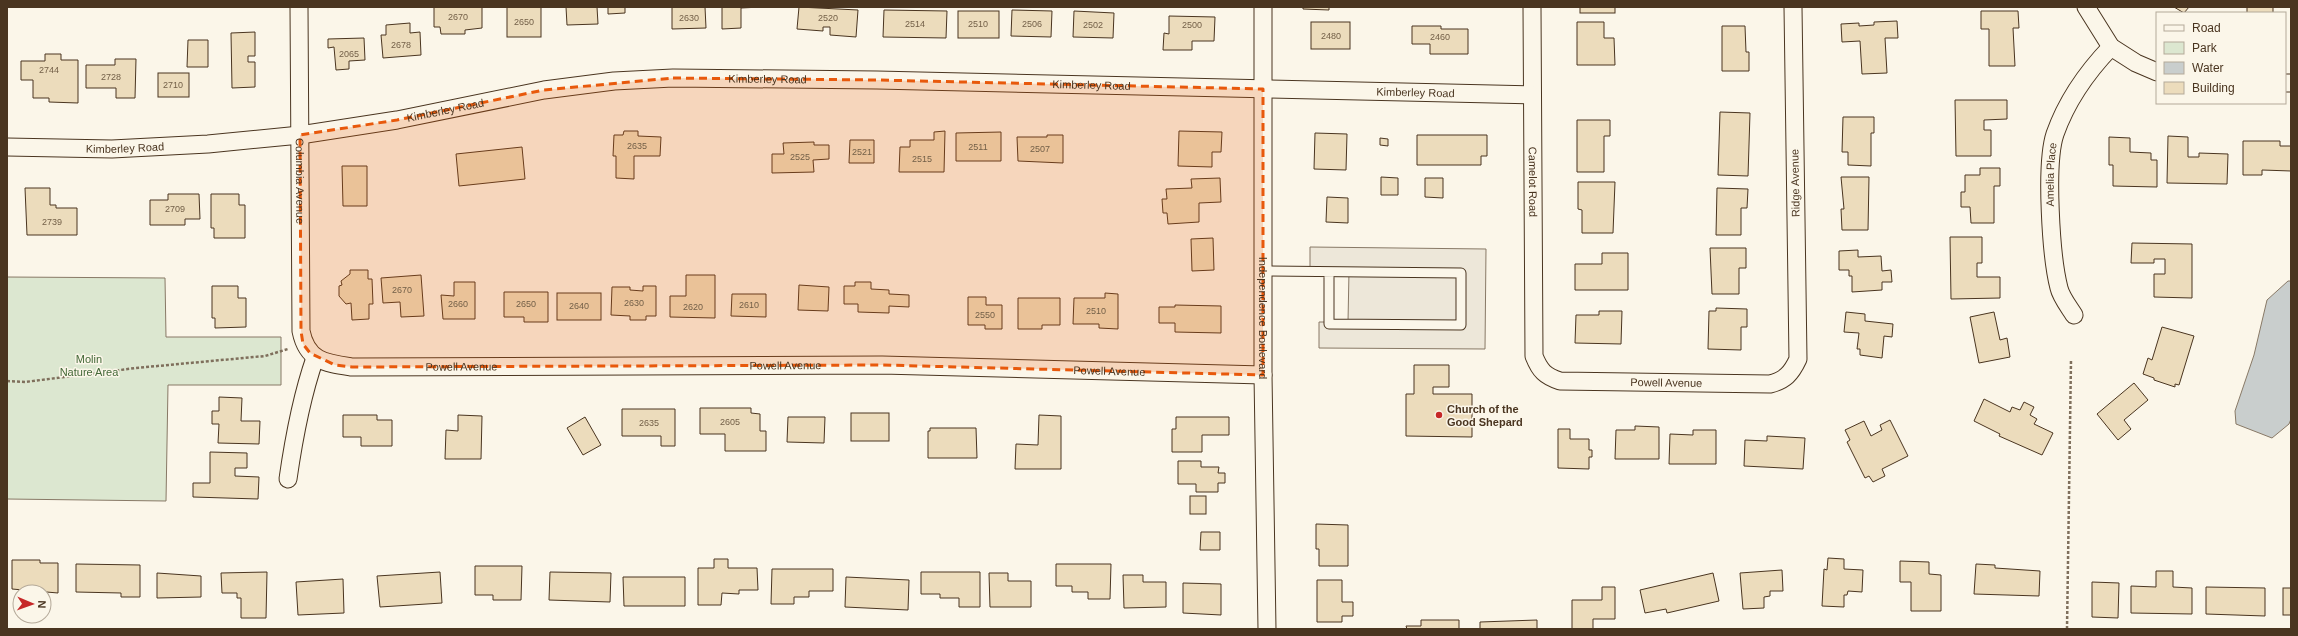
<svg xmlns="http://www.w3.org/2000/svg" width="2298" height="636" font-family="Arial,sans-serif">
	<style>
		.green { fill: #dce7d0; stroke: #887966 }
		.parking { fill: #ede7d9; stroke: #887966 }
		.water { fill: #c9cecd; stroke: #887966 }
		.building { fill: #ecdcbc; stroke: #4a3520 }
		.lines { fill: none; stroke-linecap: round; stroke-linejoin: round }
		.lane-casing { stroke: #4a3520; stroke-width: 11 }
		.street-casing { stroke: #4a3520; stroke-width: 19 }
		.path { stroke: #7f6f5c; stroke-width: 2.5; stroke-dasharray: 3 2; stroke-linecap: butt }
		.lane { stroke: #fbf6e9; stroke-width: 9 }
		.street { stroke: #fbf6e9; stroke-width: 17 }
		.marked { fill: #e8590c; fill-opacity: 0.2; stroke: #e8590c; stroke-width: 3; stroke-dasharray: 8 5; stroke-linejoin: round }
		.poi-dot { fill: #c62828; stroke: #fbf6e9; stroke-width: 1.5 }
		.labels { text-anchor: middle; stroke-width: 3; stroke-linejoin: round; paint-order: stroke }
		.number-label { font-size: 9px; fill: #725f47 }
		.street-label { font-size: 11px; fill: #4a3520; stroke: #fbf6e9 }
		.park-label { font-size: 11px; fill: #436837; stroke: #fbf6e9 }
		.poi-label { font-size: 11px; font-weight: bold; fill: #4a3520; stroke: #fbf6e9; text-anchor: start }
	</style>
	<rect width="100%" height="100%" fill="#fbf6e9"/>
	<path class="green" d="M7,277L165,278L166,337H281V385H168L166,501L7,499Z"/>
	<path class="parking" d="M1310,247L1486,249L1485,349L1319,348V322H1348L1349,271H1310Z"/>
	<path class="water" d="M2288,281H2291V419L2289,424L2272,438L2236,424L2235,411L2254,355L2267,300Z"/>
	<g class="building">
		<path d="M434,7H482V28L465,30V34H441L440,27H434Z"/>
		<rect x="507" y="7" width="34" height="30"/>
		<path d="M566,7H597L598,24L567,25Z"/>
		<path d="M608,7H625V13L608,14Z"/>
		<path d="M672,7H705L706,28L672,29Z"/>
		<path d="M722,7H761L741,8V28L722,29Z"/>
		<path d="M799,7L858,10L856,37L830,35V27H823V31L797,29Z"/>
		<path d="M1303,7H1329V10L1303,9Z"/>
		<rect x="1580" y="7" width="35" height="6"/>
		<path d="M2174,7H2189L2184,13Z"/>
		<rect x="2247" y="7" width="26" height="6"/>
		<path d="M884,10L947,11L946,38L883,37Z"/>
		<path d="M1012,10L1052,11L1051,37L1011,36Z"/>
		<rect x="958" y="11" width="41" height="27"/>
		<path d="M1074,11L1114,13L1113,38L1073,37Z"/>
		<path d="M1981,11H2018L2019,28H2013L2015,66H1989V29H1981Z"/>
		<path d="M1169,16L1215,17L1214,41H1192V50H1163L1164,33L1169,34Z"/>
		<path d="M1897,21L1898,38H1885L1887,73L1862,74L1860,41L1842,42L1841,24L1859,23V26L1874,25V22Z"/>
		<rect x="1311" y="22" width="39" height="27"/>
		<path d="M1577,22H1604V38H1614L1615,65H1577Z"/>
		<path d="M410,23V33L420,32L421,55L383,58L381,35H386V25Z"/>
		<path d="M1412,26H1441V29H1468V54H1430V44H1412Z"/>
		<path d="M1722,26H1745L1746,52H1749V71H1722Z"/>
		<path d="M255,32V56H248V62H255V87L232,88L231,33Z"/>
		<path d="M364,38L365,60L349,61V69L336,70L334,47L328,48V39Z"/>
		<path d="M188,40H208V67H187Z"/>
		<path d="M45,54H61V60H78V103L49,102V98H33V80H21V61H45Z"/>
		<path d="M115,59H136L135,98H116V88H86V65H115Z"/>
		<rect x="158" y="73" width="31" height="24"/>
		<path d="M1955,100H2007V119L1984,120V130H1991V156H1956Z"/>
		<path d="M1720,112L1750,113L1748,176L1718,175Z"/>
		<path d="M1843,117H1874V133H1871V166L1848,165V152H1842Z"/>
		<path d="M1577,120H1610V136H1604V172H1577Z"/>
		<path d="M624,131H638V136L661,137L660,156H634V179L616,178V156H613L614,135H623Z"/>
		<path d="M945,131L944,172H899L900,147H910V140H934V132Z"/>
		<path d="M1179,131L1222,132L1221,152H1212V167L1178,166Z"/>
		<path d="M1001,132V161H956V133Z"/>
		<path d="M1315,133L1347,134L1346,170L1314,169Z"/>
		<path d="M1047,135H1063V163L1018,161L1017,137H1047Z"/>
		<path d="M1417,135H1487V156H1481V165H1417Z"/>
		<path d="M2168,136L2188,137V157H2199V153L2228,154L2227,184L2167,183Z"/>
		<path d="M2109,137L2130,138V152L2151,153V160H2157V187L2113,186V165H2109Z"/>
		<path d="M1380,138L1388,139V146L1380,145Z"/>
		<path d="M850,140H874V163H849Z"/>
		<path d="M2243,141H2280V146H2291V171L2262,170V175H2243Z"/>
		<path d="M814,142V145H829V159L813,160L814,172L772,173V154H784L783,143Z"/>
		<path d="M522,147L525,179L459,186L456,154Z"/>
		<path d="M342,166H367V206H343Z"/>
		<path d="M1980,168H2000V186H1994V223H1971L1970,207H1961V192H1965V175H1980Z"/>
		<path d="M1381,177L1398,178V195H1381Z"/>
		<path d="M1841,177H1869L1868,230H1842L1841,209H1844Z"/>
		<path d="M1220,178L1221,202L1199,203V222L1168,224L1167,213H1163L1162,199H1167L1166,189L1192,188L1191,179Z"/>
		<path d="M1425,178H1443V198L1425,197Z"/>
		<path d="M1578,182H1615L1613,233H1582V210L1578,209Z"/>
		<path d="M25,188H50V205H56V208H77V235H27Z"/>
		<path d="M1717,188L1748,189L1747,208H1741V235H1716Z"/>
		<path d="M168,194H199L200,219H185V225H150V200H168Z"/>
		<path d="M211,194H239V205H245V238H214V228H211Z"/>
		<path d="M1327,197L1348,198V223L1326,222Z"/>
		<path d="M1950,237H1982V263H1977V277H2000V298L1951,299Z"/>
		<path d="M1213,238L1214,270L1192,271L1191,239Z"/>
		<path d="M2132,243L2192,244V298L2154,297V274H2165V259H2154V263H2131Z"/>
		<path d="M1710,248H1746V268H1739V294H1712Z"/>
		<path d="M1858,250V257L1881,256L1882,271L1891,270L1892,282H1882V290L1852,292V276H1849V270H1839V251Z"/>
		<path d="M1602,253H1628V290H1575V264H1602Z"/>
		<path d="M350,270H368V279H372L373,304H369V319L352,320L351,303L346,304L339,296V286L342,285L341,281L350,274Z"/>
		<path d="M421,275L424,316L401,317L400,302L383,303L381,278Z"/>
		<path d="M686,275H715V318L670,317V296H686Z"/>
		<path d="M454,282H475V319H443L441,295L454,296Z"/>
		<path d="M855,282H871V289L889,290V294L909,295V307L889,306V313L858,312V304H844V286H855Z"/>
		<path d="M799,285L829,287L828,311L798,310Z"/>
		<path d="M212,286H238V298H246V327L215,328V318H212Z"/>
		<path d="M643,286H656V316H646V320H630V316L611,315L612,287H630V290L643,291Z"/>
		<path d="M504,292H548V322H524V317H504Z"/>
		<rect x="557" y="293" width="44" height="27"/>
		<path d="M1105,293L1118,294V329L1099,328V324H1073L1074,298H1105Z"/>
		<path d="M732,294H766V317L731,316Z"/>
		<path d="M968,297H986V305H1002V329H985V325H968Z"/>
		<path d="M1018,298H1060V325H1042V329H1018Z"/>
		<path d="M1175,305L1221,306V333L1175,332V323H1159V307H1175Z"/>
		<path d="M1716,308L1747,309V327H1741V350L1708,349L1709,311H1716Z"/>
		<path d="M1599,311H1622L1621,344L1575,343L1576,315H1599Z"/>
		<path d="M1846,312L1865,314V321L1893,324L1892,337L1884,336L1882,358L1860,355V349H1857L1859,333L1844,332Z"/>
		<path d="M1994,312L2000,340L2007,338L2010,357L1979,363L1970,317Z"/>
		<path d="M2162,327L2194,336L2179,385L2175,384V387L2154,380V378L2143,374L2148,358L2152,360Z"/>
		<path d="M1414,365H1449V387H1433V394H1472V437L1406,436V394H1414Z"/>
		<path d="M2134,383L2148,400L2124,420L2131,429L2118,440L2097,414Z"/>
		<path d="M219,397L242,398L241,421H260L259,444L218,443L219,424H212V411H219Z"/>
		<path d="M1984,399L2010,412L2012,407L2020,410L2024,402L2034,407L2030,415L2037,419L2034,424L2053,433L2042,455L1999,436L2000,434L1974,421Z"/>
		<path d="M700,408H751V413L760,414V431H766V451H725V434H700Z"/>
		<path d="M622,409H675V446H661V436H622Z"/>
		<rect x="851" y="413" width="38" height="28"/>
		<path d="M343,415H377V420H392V446H361V437H343Z"/>
		<path d="M458,415L482,416L481,459H445L446,430L458,431Z"/>
		<path d="M1039,415L1061,416V469H1015L1016,444L1038,445Z"/>
		<path d="M585,417L601,445L583,455L567,428Z"/>
		<path d="M788,417H825L824,443L787,442Z"/>
		<path d="M1176,417H1229V435H1202V452H1172V429H1176Z"/>
		<path d="M1890,420L1908,456L1882,469L1885,476L1873,482L1869,476L1865,478L1847,442L1850,440L1845,430L1864,421L1871,436L1882,430L1880,425Z"/>
		<path d="M1635,426L1659,427V459H1615L1616,430H1635Z"/>
		<path d="M930,428H976L977,458H928V431H930Z"/>
		<path d="M1558,429H1570V439H1589V450H1592V457H1589V469L1558,468Z"/>
		<path d="M1693,430H1716V464H1669L1670,434L1693,435Z"/>
		<path d="M1767,436L1805,438L1803,469L1744,466L1745,440L1767,441Z"/>
		<path d="M210,452L247,453V468H235V476L259,477L258,499L193,497V483H210Z"/>
		<path d="M1178,461H1201V467H1219L1218,473H1225V483H1218V492H1196V484H1178Z"/>
		<rect x="1190" y="496" width="16" height="18"/>
		<path d="M1316,524L1348,525V566H1319V549H1316Z"/>
		<path d="M1201,532H1220V550H1200Z"/>
		<path d="M1828,558L1844,559V569L1863,570L1862,592L1848,591L1847,595H1844V607L1822,606L1824,569L1827,570Z"/>
		<path d="M714,559H728V568H757L758,590H739V594L722,593L721,605H698V568H714Z"/>
		<path d="M12,560H40V563H58V593L12,589Z"/>
		<path d="M1900,561L1929,562V574L1941,575V611H1911V582H1900Z"/>
		<path d="M76,564L140,565V597H121V593L76,592Z"/>
		<path d="M1056,564H1111L1110,599H1088V592H1072V586H1056Z"/>
		<path d="M1976,564L1995,565V568L2040,571L2039,596L1974,594Z"/>
		<path d="M475,566H522L521,600H493V595H475Z"/>
		<path d="M772,569H833V591H809V597H794V604H771Z"/>
		<path d="M1782,570L1783,591H1770V596L1764,597V608L1743,609L1740,573Z"/>
		<path d="M2156,571H2173V587L2192,588V614L2131,613V586L2156,587Z"/>
		<path d="M267,572L266,618H241V598H237V593H222L221,573Z"/>
		<path d="M440,572L442,603L380,607L377,576Z"/>
		<path d="M550,572L611,573L610,602L549,600Z"/>
		<path d="M921,572H980V607H959V598H940V594H921Z"/>
		<path d="M157,573L201,576V597L157,598Z"/>
		<path d="M989,573H1008V581H1031V607H990Z"/>
		<path d="M1713,573L1719,601L1667,613L1666,609L1645,613L1640,590Z"/>
		<path d="M1123,575H1143V582H1166V607L1124,608Z"/>
		<path d="M623,577H685V606H624Z"/>
		<path d="M846,577L909,580L908,610L845,607Z"/>
		<path d="M343,579L344,613L298,615L296,582Z"/>
		<path d="M1317,580H1342V602H1353V616H1342V622H1317Z"/>
		<path d="M2092,582L2119,583L2118,618L2092,617Z"/>
		<path d="M1183,583L1221,584V615L1183,613Z"/>
		<path d="M1602,587H1615V619H1593V629H1572V600H1602Z"/>
		<path d="M2206,587L2265,588V616L2206,614Z"/>
		<rect x="2283" y="588" width="8" height="27"/>
		<path d="M1421,620H1459V629H1407L1406,626H1421Z"/>
		<path d="M1537,620V629H1480V622Z"/>
	</g>
	<g class="lines">
		<defs>
			<path id="lane" d="M1263,271L1461,273V325L1329,324V272"/>
			<g id="street">
				<path id="s1" d="M299,7L301,331C307,361 325,363 352,367L882,365L1263,375"/>
				<path id="s2" d="M1263,7V375L1267,629"/>
				<path id="s3" d="M1532,7L1534,356C1540,371 1545,376 1560,381L1770,384C1785,380 1791,374 1798,359L1793,7"/>
				<path d="M2086,7L2111,47L2136,63L2157,72"/>
				<path d="M2285,83H2291"/>
				<path id="s4" d="M7,147L112,149L208,144L300,135L397,120L544,90L614,81L673,78L877,80L1532,95"/>
				<path id="s5" d="M2074,315C2069,307 2061,297 2059,288C2051,257 2045,164 2055,134C2067,100 2086,73 2111,47"/>
				<path d="M288,479C294,437 301,398 315,358"/>
			</g>
		</defs>
		<use href="#lane" class="lane-casing"/>
		<use href="#street" class="street-casing"/>
		<g class="path">
			<path d="M7,381L25,382L136,368L265,356L288,349"/>
			<path d="M2067,629L2071,360"/>
		</g>
		<use href="#lane" class="lane"/>
		<use href="#street" class="street"/>
	</g>
	<path class="marked" d="M673,78L877,80L1263,89V375L882,365L352,367L335,365L310,353L303,344L301,331L300,135L397,120L544,90Z"/>
	<circle class="poi-dot" cx="1439" cy="415" r="4"/>
	<g class="labels">
		<g class="number-label">
			<text x="458" y="20">2670</text>
			<text x="689" y="21">2630</text>
			<text x="828" y="21">2520</text>
			<text x="524" y="25">2650</text>
			<text x="915" y="27">2514</text>
			<text x="978" y="27">2510</text>
			<text x="1032" y="27">2506</text>
			<text x="1093" y="28">2502</text>
			<text x="1192" y="28">2500</text>
			<text x="1331" y="39">2480</text>
			<text x="1440" y="40">2460</text>
			<text x="401" y="48">2678</text>
			<text x="349" y="57">2065</text>
			<text x="49" y="73">2744</text>
			<text x="111" y="80">2728</text>
			<text x="173" y="88">2710</text>
			<text x="637" y="149">2635</text>
			<text x="978" y="150">2511</text>
			<text x="1040" y="152">2507</text>
			<text x="862" y="155">2521</text>
			<text x="800" y="160">2525</text>
			<text x="922" y="162">2515</text>
			<text x="175" y="212">2709</text>
			<text x="52" y="225">2739</text>
			<text x="402" y="293">2670</text>
			<text x="634" y="306">2630</text>
			<text x="458" y="307">2660</text>
			<text x="526" y="307">2650</text>
			<text x="749" y="308">2610</text>
			<text x="579" y="309">2640</text>
			<text x="693" y="310">2620</text>
			<text x="1096" y="314">2510</text>
			<text x="985" y="318">2550</text>
			<text x="730" y="425">2605</text>
			<text x="649" y="426">2635</text>
		</g>
		<g class="street-label">
			<text dy="4" stroke="none"><textPath href="#s4" startOffset="766">Kimberley Road</textPath></text>
			<text dy="4" stroke="none"><textPath href="#s4" startOffset="1090">Kimberley Road</textPath></text>
			<text dy="4" stroke="none"><textPath href="#s4" startOffset="1414">Kimberley Road</textPath></text>
			<text dy="4" stroke="none"><textPath href="#s4" startOffset="441">Kimberley Road</textPath></text>
			<text dy="4" stroke="none"><textPath href="#s4" startOffset="118">Kimberley Road</textPath></text>
			<text dy="4" stroke="none"><textPath href="#s5" startOffset="145">Amelia Place</textPath></text>
			<text dy="4" stroke="none"><textPath href="#s1" startOffset="174">Columbia Avenue</textPath></text>
			<text dy="4" stroke="none"><textPath href="#s3" startOffset="175">Camelot Road</textPath></text>
			<text transform="translate(1795 183) rotate(-91)" y="4">Ridge Avenue</text>
			<text dy="4" stroke="none"><textPath href="#s2" startOffset="311">Independence Boulevard</textPath></text>
			<text dy="4" stroke="none"><textPath href="#s1" startOffset="826">Powell Avenue</textPath></text>
			<text dy="4" stroke="none"><textPath href="#s1" startOffset="502">Powell Avenue</textPath></text>
			<text dy="4" stroke="none"><textPath href="#s1" startOffset="1150">Powell Avenue</textPath></text>
			<text dy="4" stroke="none"><textPath href="#s3" startOffset="493">Powell Avenue</textPath></text>
		</g>
		<g class="park-label">
			<text x="89" y="363">Molin<tspan x="89" dy="13">Nature Area</tspan></text>
		</g>
		<g class="poi-label">
			<text x="1447" y="413">Church of the<tspan x="1447" dy="13">Good Shepard</tspan></text>
		</g>
	</g>
	<rect width="2298" height="636" fill="none" stroke="#4a3520" stroke-width="16"/>
	<rect x="2156" y="12" width="130" height="92" fill="#fbf6e9" stroke="#b4a999"/>
	<rect x="2164" y="25" width="20" height="6" fill="#fbf6e9" stroke="#b4a999"/>
	<text x="2192" y="32" font-size="12" fill="#4a3520">Road</text>
	<rect x="2164" y="42" width="20" height="12" fill="#dce7d0" stroke="#b4a999"/>
	<text x="2192" y="52" font-size="12" fill="#4a3520">Park</text>
	<rect x="2164" y="62" width="20" height="12" fill="#c9cecd" stroke="#b4a999"/>
	<text x="2192" y="72" font-size="12" fill="#4a3520">Water</text>
	<rect x="2164" y="82" width="20" height="12" fill="#ecdcbc" stroke="#b4a999"/>
	<text x="2192" y="92" font-size="12" fill="#4a3520">Building</text>
	<g transform="translate(32 604) rotate(92)"><circle r="19" fill="#fbf6e9" stroke="#b4a999"/>
	<path d="M0-3L7 15L0 10L-7 15Z" fill="#c62828"/>
	<text y="-6" font-size="11" font-weight="bold" text-anchor="middle" fill="#4a3520">N</text>
	</g>
</svg>
